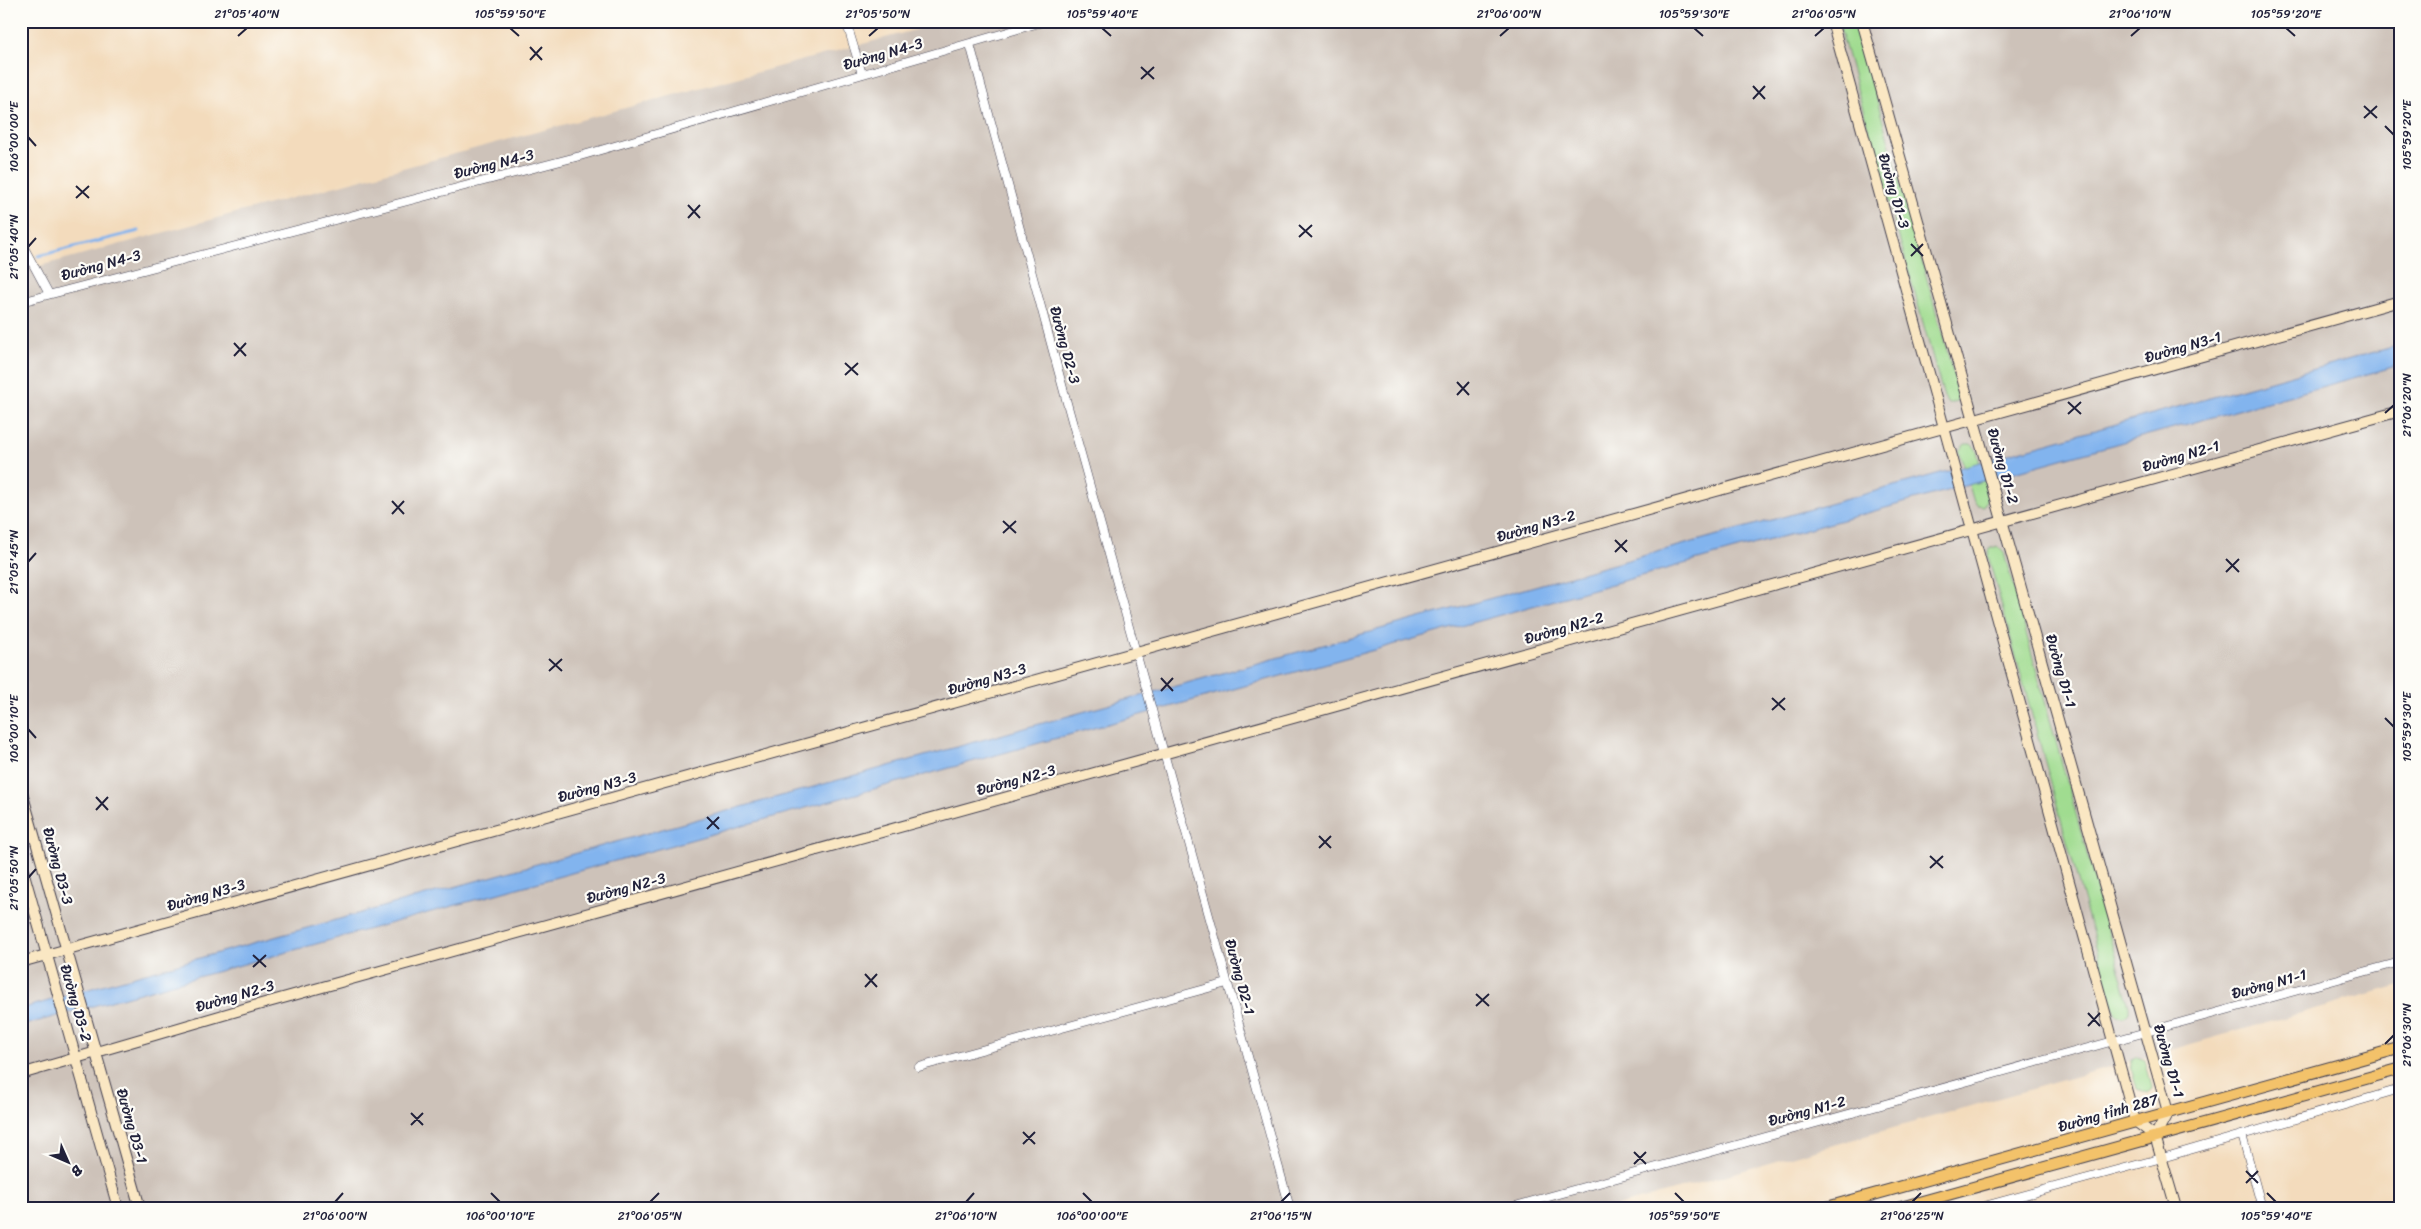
<svg xmlns="http://www.w3.org/2000/svg" width="2421" height="1229" font-family="Sriracha,sans-serif">
	<style>
		.industrial { fill: #cdc2b9 }
		.green { fill: #a0dc90; stroke: #617f66 }
		.water { fill: #82b4ee; stroke: #526b94 }
		.lines { fill: none; stroke-linecap: round; stroke-linejoin: round }
		.stream { stroke: #82b4ee; stroke-width: 3 }
		.street-casing { stroke: #413e4e; stroke-width: 9 }
		.secondary-casing { stroke: #413e4e; stroke-width: 12 }
		.primary-casing { stroke: #413e4e; stroke-width: 13 }
		.street { stroke: #fff; stroke-width: 8 }
		.secondary { stroke: #fae7c3; stroke-width: 10 }
		.primary { stroke: #f3c26a; stroke-width: 11 }
		.ticks { fill: none; stroke: #22223b; stroke-width: 2 }
		.labels { text-anchor: middle; stroke-width: 4.5; stroke-linejoin: round; paint-order: stroke }
		.street-label { font-size: 15px; fill: #22223b; stroke: #fdfcf7 }
		.neatline { fill: none; stroke: #22223b; stroke-width: 2 }
		.ticks-label { font-size: 12px; text-anchor: middle; fill: #22223b }
	</style>
	<rect width="100%" height="100%" fill="#fdfcf7"/>
	<filter id="ink" filterUnits="userSpaceOnUse"><feTurbulence type="fractalNoise" baseFrequency=".02" numOctaves="2"/><feDisplacementMap in="SourceGraphic" scale="10" xChannelSelector="R" yChannelSelector="G"/><feConvolveMatrix kernelMatrix="1 2 1 2 8 2 1 2 1" color-interpolation-filters="sRGB"/></filter>
	<filter id="wash" filterUnits="userSpaceOnUse"><feTurbulence type="fractalNoise" baseFrequency=".0096" numOctaves="4" result="noise"/><feDisplacementMap in="SourceGraphic" scale="20" xChannelSelector="R" yChannelSelector="G"/><feGaussianBlur stdDeviation="1.12" result="paint"/><feColorMatrix in="noise" values="0 0 0 0 0 0 0 0 0 0 0 0 0 0 0 0 0 1.4 0 .05"/><feComposite in="paint" operator="in"/></filter>
	<g filter="url(#wash)">
		<rect width="100%" height="100%" fill="#f3dbbc"/>
		<path class="industrial" d="M948,21H2400V985L1610,1208H21V271Z"/>
		<g class="green">
			<path d="M1838,21H1855L1959,394L1958,400L1953,403H1948L1944,397Z"/>
			<path d="M1965,444H1971L1976,449L1989,496L1984,506L1977,505L1974,502L1959,451Z"/>
			<path d="M1997,546L2004,553L2129,1006V1013L2124,1017L2117,1016L2114,1011L1988,556L1990,549Z"/>
			<path d="M2137,1057L2145,1060L2152,1086V1090L2147,1094L2137,1090L2131,1068L2132,1060Z"/>
		</g>
		<path class="water" d="M2400,345V365L21,1026V1009L99,986Z"/>
		<g class="lines">
			<g class="stream">
				<path d="M38,256L139,231"/>
				<path d="M21,260H22"/>
			</g>
		</g>
	</g>
	<g filter="url(#ink)">
		<g class="lines">
			<defs>
				<g id="street">
					<path d="M846,21L862,74"/>
					<path d="M970,44L1067,403L1290,1208"/>
					<path d="M21,242L49,294"/>
					<path d="M21,302L580,156L1046,21"/>
					<path d="M919,1067L1227,983"/>
					<path d="M2242,1135L2262,1208"/>
					<path d="M1508,1208L2400,962"/>
					<path d="M1977,1208L2162,1158L2400,1089"/>
				</g>
				<g id="secondary">
					<path d="M1832,21L2135,1121L2155,1136"/>
					<path d="M1862,21L2168,1112L2155,1136"/>
					<path d="M21,789L140,1208"/>
					<path d="M21,863L118,1208"/>
					<path d="M21,962L2400,301"/>
					<path d="M21,1074L254,1006L2400,411"/>
					<path d="M2155,1136L2176,1208"/>
				</g>
				<g id="primary">
					<path d="M1825,1208L2400,1048"/>
					<path d="M1899,1208L2400,1069"/>
				</g>
			</defs>
			<use href="#street" class="street-casing"/>
			<use href="#secondary" class="secondary-casing"/>
			<use href="#primary" class="primary-casing"/>
			<use href="#street" class="street"/>
			<use href="#secondary" class="secondary"/>
			<use href="#primary" class="primary"/>
		</g>
	</g>
	<path class="ticks" d="M510,28L519,36M1102,28L1111,36M1694,28L1703,36M2286,28L2295,36M238,36L247,28M869,36L878,28M1500,36L1509,28M1815,36L1824,28M2131,36L2140,28M530,47L542,60M530,60L542,47M1141,67L1154,79M1141,79L1154,67M1753,86L1765,99M1753,99L1765,86M2364,106L2377,118M2364,118L2377,106M2385,126L2394,135M28,137L36,146M76,186L89,198M76,198L89,186M688,205L700,218M688,218L700,205M1299,225L1312,237M1299,237L1312,225M1911,244L1923,256M28,247L36,238M1911,256L1923,244M234,343L246,356M234,356L246,343M845,363L858,375M845,375L858,363M1457,382L1469,395M1457,395L1469,382M2068,402L2081,414M2385,413L2394,405M2068,414L2081,402M392,501L404,514M392,514L404,501M1003,521L1016,533M1003,533L1016,521M1615,540L1627,552M1615,552L1627,540M2226,559L2239,572M28,562L36,553M2226,572L2239,559M549,659L562,671M549,671L562,659M1161,678L1173,691M1161,691L1173,678M1772,698L1785,710M1772,710L1785,698M2385,718L2394,727M28,729L36,738M96,797L108,810M96,810L108,797M707,817L719,829M707,829L719,817M1319,836L1331,848M1319,848L1331,836M1930,856L1943,868M1930,868L1943,856M28,878L36,869M253,955L266,967M253,967L266,955M865,974L877,987M865,987L877,974M1476,994L1489,1006M1476,1006L1489,994M2088,1013L2100,1026M2088,1026L2100,1013M2385,1044L2394,1035M411,1113L423,1125M411,1125L423,1113M1023,1132L1035,1144M1023,1144L1035,1132M1634,1152L1646,1164M1634,1164L1646,1152M2246,1171L2258,1183M2246,1183L2258,1171M491,1193L500,1202M1083,1193L1092,1202M1675,1193L1684,1202M2267,1193L2276,1202M335,1202L343,1193M650,1202L659,1193M966,1202L974,1193M1281,1202L1290,1193M1912,1202L1921,1193"/>
	<g class="labels">
		<g class="street-label">
			<text transform="translate(883 54) rotate(-16)" y="5">Đường N4-3</text>
			<text transform="translate(494 164) rotate(-14)" y="5">Đường N4-3</text>
			<text transform="translate(1894 191) rotate(74)" y="5">Đường D1-3</text>
			<text transform="translate(101 265) rotate(-15)" y="5">Đường N4-3</text>
			<text transform="translate(1065 345) rotate(75)" y="5">Đường D2-3</text>
			<text transform="translate(2183 347) rotate(-16)" y="5">Đường N3-1</text>
			<text transform="translate(2181 456) rotate(-16)" y="5">Đường N2-1</text>
			<text transform="translate(2003 466) rotate(74)" y="5">Đường D1-2</text>
			<text transform="translate(1536 526) rotate(-16)" y="5">Đường N3-2</text>
			<text transform="translate(1564 628) rotate(-16)" y="5">Đường N2-2</text>
			<text transform="translate(2061 671) rotate(74)" y="5">Đường D1-1</text>
			<text transform="translate(987 679) rotate(-16)" y="5">Đường N3-3</text>
			<text transform="translate(1016 780) rotate(-15)" y="5">Đường N2-3</text>
			<text transform="translate(597 787) rotate(-15)" y="5">Đường N3-3</text>
			<text transform="translate(58 866) rotate(75)" y="5">Đường D3-3</text>
			<text transform="translate(626 888) rotate(-15)" y="5">Đường N2-3</text>
			<text transform="translate(206 895) rotate(-16)" y="5">Đường N3-3</text>
			<text transform="translate(1240 977) rotate(75)" y="5">Đường D2-1</text>
			<text transform="translate(2269 984) rotate(-15)" y="5">Đường N1-1</text>
			<text transform="translate(235 996) rotate(-16)" y="5">Đường N2-3</text>
			<text transform="translate(76 1003) rotate(74)" y="5">Đường D3-2</text>
			<text transform="translate(2169 1061) rotate(74)" y="5">Đường D1-1</text>
			<text transform="translate(1807 1111) rotate(-15)" y="5">Đường N1-2</text>
			<text transform="translate(2108 1113) rotate(-16)" y="5">Đường tỉnh 287</text>
			<text transform="translate(132 1126) rotate(74)" y="5">Đường D3-1</text>
		</g>
	</g>
	<rect width="2421" height="1229" fill="none" stroke="#fdfcf7" stroke-width="55"/>
	<g transform="translate(68 1162) rotate(135)" stroke="#fdfcf7" stroke-width="4" paint-order="stroke">
	<path d="M0-4L9 19L0 12L-9 19Z" fill="#22223b"/>
	<text y="-8" font-size="14" font-weight="bold" text-anchor="middle" fill="#22223b">B</text>
	</g>
	<rect x="28" y="28" width="2366" height="1174" class="neatline"/>
	<g class="ticks-label">
		<text x="247" y="18">21°05'40"N</text>
		<text x="510" y="18">105°59'50"E</text>
		<text x="878" y="18">21°05'50"N</text>
		<text x="1102" y="18">105°59'40"E</text>
		<text x="1509" y="18">21°06'00"N</text>
		<text x="1694" y="18">105°59'30"E</text>
		<text x="1824" y="18">21°06'05"N</text>
		<text x="2140" y="18">21°06'10"N</text>
		<text x="2286" y="18">105°59'20"E</text>
		<text transform="translate(2407 135) rotate(-90)" y="4">105°59'20"E</text>
		<text transform="translate(14 137) rotate(-90)" y="4">106°00'00"E</text>
		<text transform="translate(14 247) rotate(-90)" y="4">21°05'40"N</text>
		<text transform="translate(2407 405) rotate(-90)" y="4">21°06'20"N</text>
		<text transform="translate(14 562) rotate(-90)" y="4">21°05'45"N</text>
		<text transform="translate(2407 727) rotate(-90)" y="4">105°59'30"E</text>
		<text transform="translate(14 729) rotate(-90)" y="4">106°00'10"E</text>
		<text transform="translate(14 878) rotate(-90)" y="4">21°05'50"N</text>
		<text transform="translate(2407 1035) rotate(-90)" y="4">21°06'30"N</text>
		<text x="335" y="1220">21°06'00"N</text>
		<text x="500" y="1220">106°00'10"E</text>
		<text x="650" y="1220">21°06'05"N</text>
		<text x="966" y="1220">21°06'10"N</text>
		<text x="1092" y="1220">106°00'00"E</text>
		<text x="1281" y="1220">21°06'15"N</text>
		<text x="1684" y="1220">105°59'50"E</text>
		<text x="1912" y="1220">21°06'25"N</text>
		<text x="2276" y="1220">105°59'40"E</text>
	</g>
</svg>
